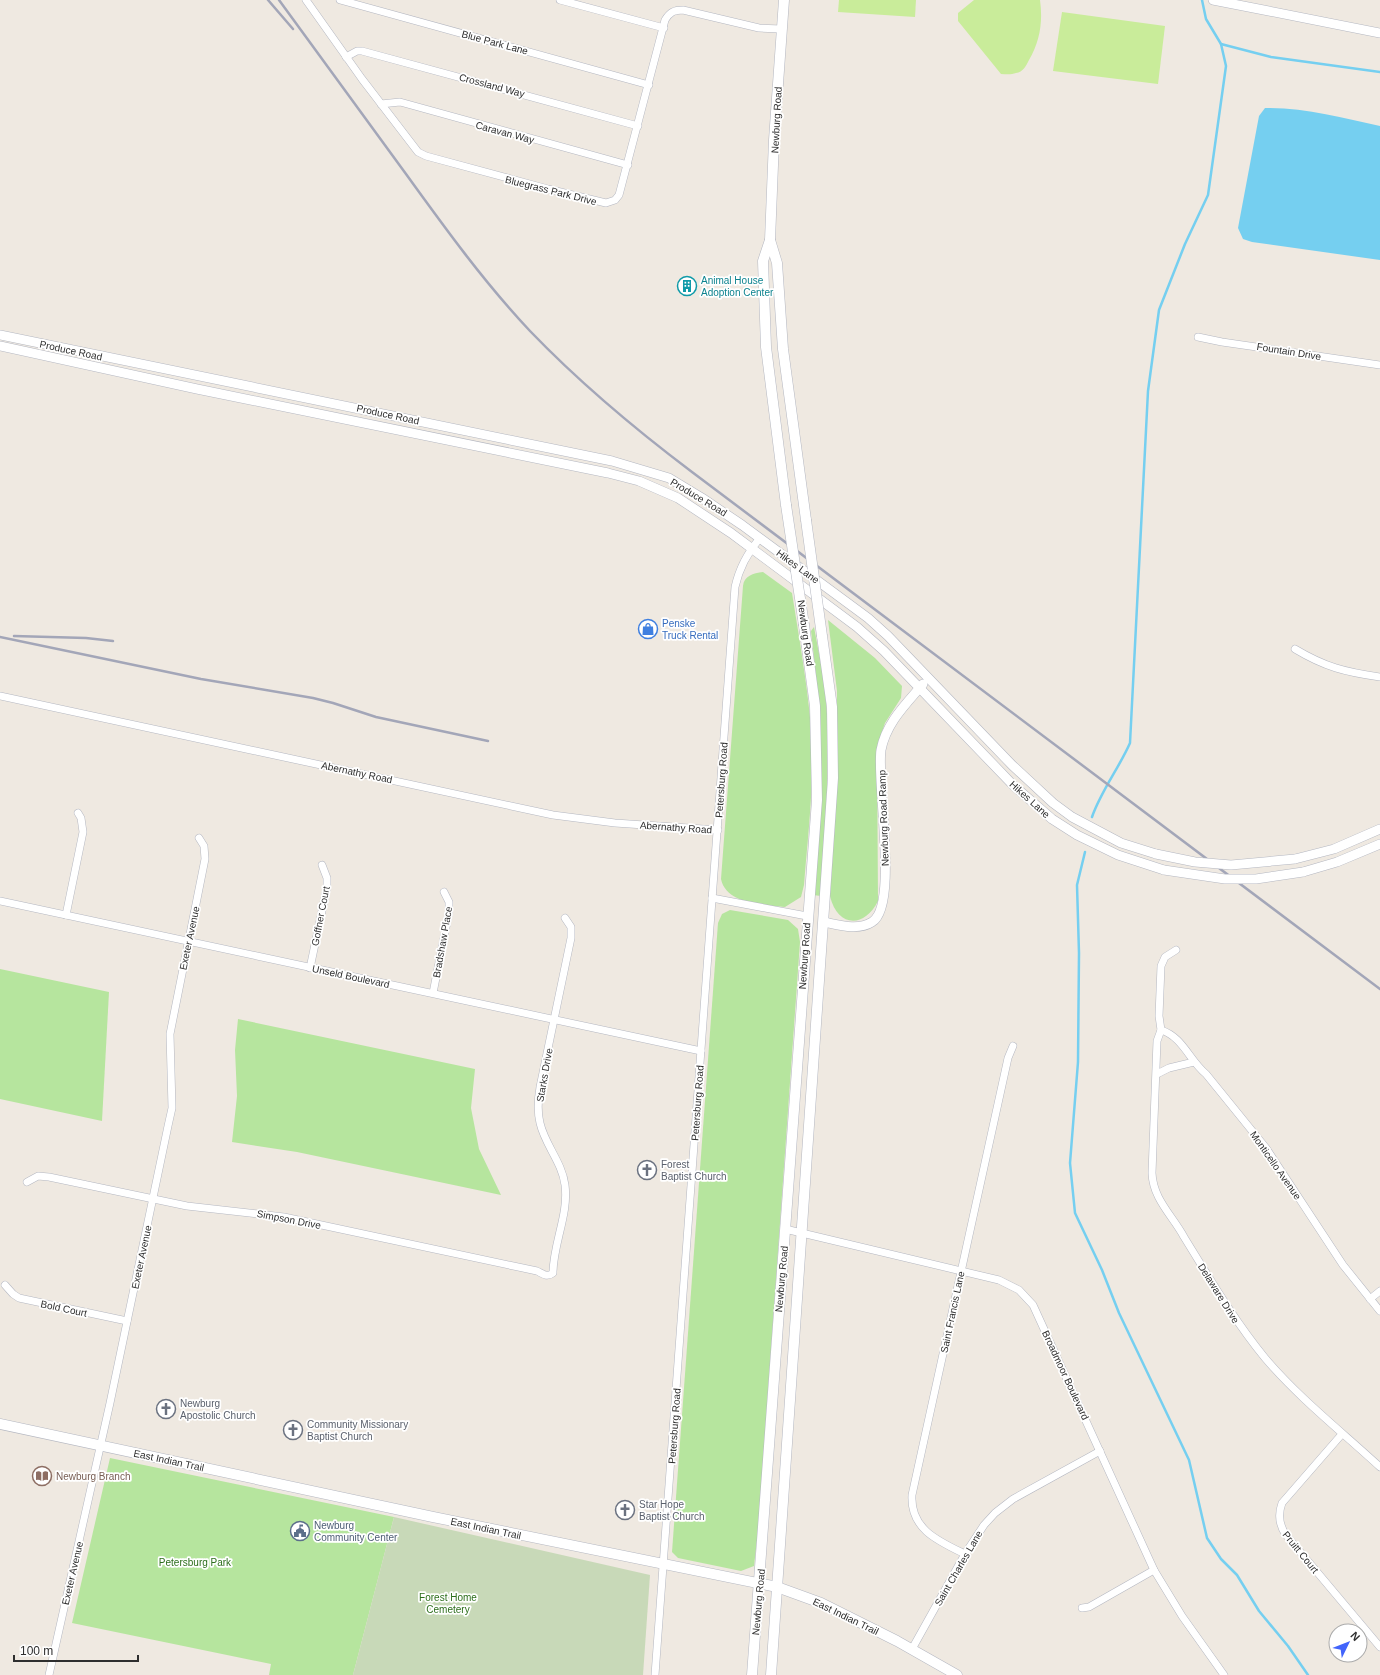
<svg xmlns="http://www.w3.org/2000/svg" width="1380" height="1675" font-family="Arial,sans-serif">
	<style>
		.green { fill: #b6e59e }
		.cemetery { fill: #c8d9b8 }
		.pitch { fill: #c9ec9a }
		.water { fill: #75cff0 }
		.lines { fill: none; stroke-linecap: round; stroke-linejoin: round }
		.stream { stroke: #75cff0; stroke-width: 2.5 }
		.minor-casing { stroke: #b4b7c1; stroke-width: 8 }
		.tertiary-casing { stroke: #b4b7c1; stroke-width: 10 }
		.secondary-casing { stroke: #b4b7c1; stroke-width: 11 }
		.minor { stroke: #fff; stroke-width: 7 }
		.tertiary { stroke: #fff; stroke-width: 9 }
		.secondary { stroke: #fff; stroke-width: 10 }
		.rail { stroke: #a3a6b8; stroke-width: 2.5 }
		.tertiary-bridge-casing { stroke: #b4b7c1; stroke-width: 10; stroke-linecap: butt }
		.secondary-bridge-casing { stroke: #b4b7c1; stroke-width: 11; stroke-linecap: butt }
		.tertiary-bridge { stroke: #fff; stroke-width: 9 }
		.secondary-bridge { stroke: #fff; stroke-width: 10 }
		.labels { text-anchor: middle; stroke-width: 3.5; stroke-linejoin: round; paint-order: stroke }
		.street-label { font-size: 10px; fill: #2e2e2e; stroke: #fff }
		.culture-label { font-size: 10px; fill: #0d838f; stroke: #fff; text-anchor: start }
		.shop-label { font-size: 10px; fill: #366cbe; stroke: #fff; text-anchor: start }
		.worship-label { font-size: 10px; fill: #5b616d; stroke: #fff; text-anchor: start }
		.education-label { font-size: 10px; fill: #785e54; stroke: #fff; text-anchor: start }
		.service-label { font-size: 10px; fill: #4e5e75; stroke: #fff; text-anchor: start }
		.park-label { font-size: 10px; fill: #2c6e1b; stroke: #fff }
	</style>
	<rect width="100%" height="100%" fill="#efe9e1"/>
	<g class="green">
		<path d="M763,572L792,593C799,637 807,682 811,727C815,780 808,833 804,885L801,897L785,907C764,905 726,904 721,879L743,586C744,576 753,573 763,572Z"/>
		<path d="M828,620L875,658L902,686L901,698L885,723L877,746L878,901C864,929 837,927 830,896L836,806L837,691Z"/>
		<path d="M814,627L824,680L828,725L827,790L821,896L813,895L818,693L811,631Z"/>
		<path d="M730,910L788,920L798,929L800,942L758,1532L754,1566L741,1571L678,1558L672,1552L718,923L722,914Z"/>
		<path d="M0,969L109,992L102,1121L0,1099Z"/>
		<path d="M238,1019L475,1069L471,1108L479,1149L501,1195L297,1152L232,1142L237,1096L235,1050Z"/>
		<path d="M110,1458L394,1517L353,1675H269L271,1664L72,1623Z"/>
	</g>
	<path class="cemetery" d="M394,1517L650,1575L643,1675H353Z"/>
	<g class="pitch">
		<path d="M839,0H916L915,17L838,12Z"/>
		<path d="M974,0H1040C1043,22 1040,41 1029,60C1026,66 1023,72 1016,73C1011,75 1005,74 1001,74L958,21V13Z"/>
		<path d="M1062,12L1165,26L1158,84L1053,71Z"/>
	</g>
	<path class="water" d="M1265,108C1304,107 1343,118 1380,126V260L1252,242L1243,239L1238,228L1259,116Z"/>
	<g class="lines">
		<g class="stream">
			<path d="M1202,0L1206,19L1221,44L1271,57L1380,72"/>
			<path d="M1092,817C1101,791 1119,768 1130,743L1148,391L1159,310L1185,244L1208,195L1226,66L1221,44"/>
			<path d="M1085,852L1077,885L1079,953L1078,1062L1070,1163L1075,1213L1102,1270L1119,1313L1189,1460L1207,1538L1221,1559L1237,1575L1259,1611L1288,1646L1308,1675"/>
		</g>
		<defs>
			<g id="minor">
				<path d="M306,0L362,79L418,152L426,156L548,189L606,203L615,200L619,195L665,20C670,12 674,10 683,10L759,28L781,29"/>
				<path d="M340,0L649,85"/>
				<path d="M560,0L664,28"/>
				<path d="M346,57L357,51H362L638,126"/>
				<path d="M381,104L400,102L628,165"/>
				<path d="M1198,337L1222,342L1380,365"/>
				<path d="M1295,649C1325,667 1345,672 1380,677"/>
				<path d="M0,696L553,815L615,823L718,830"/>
				<path d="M712,898L807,916"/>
				<path d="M0,901L701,1051"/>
				<path d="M66,915L83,832L81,818L78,813"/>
				<path d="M1176,950L1165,957L1161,966L1159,1016L1161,1030L1157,1041L1152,1173C1153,1199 1172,1215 1184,1237C1210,1279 1234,1320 1265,1358C1299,1398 1341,1431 1380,1467"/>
				<path d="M310,968L327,887V878L322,865"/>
				<path d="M433,993L449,912V902L444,892"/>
				<path d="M1161,1030C1183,1037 1189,1060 1206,1074L1266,1148L1343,1265L1380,1311"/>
				<path d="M1157,1074L1169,1068L1194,1062"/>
				<path d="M27,1182L38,1176L49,1177L187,1206L284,1217L537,1271C543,1274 547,1278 553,1273C553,1244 569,1214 565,1185C562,1162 545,1145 540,1123C537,1111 538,1099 540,1087L571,938V927L565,918"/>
				<path d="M785,1229L999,1280L1019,1290L1033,1305L1154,1570L1182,1616L1224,1675"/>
				<path d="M5,1285L13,1294L19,1298L127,1321"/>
				<path d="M1370,1299L1380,1291"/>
				<path d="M1342,1434L1282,1503C1278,1514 1279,1525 1286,1535L1380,1647"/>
				<path d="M965,1554C938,1541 910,1529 912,1495L1008,1058L1013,1046"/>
				<path d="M1082,1608L1089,1607L1154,1570"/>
				<path d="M912,1649L965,1554L984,1525L995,1513L1013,1499L1100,1451"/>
				<path d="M49,1675L110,1403L168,1126L172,1108L170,1034L205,859L204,846L199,838"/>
				<path d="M655,1675L735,587C739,569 748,552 760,538"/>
			</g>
			<g id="tertiary">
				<path d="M1213,0L1380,33"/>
				<path d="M0,335L612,461L669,478L702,498L742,525L868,618L888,636L1012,765L1053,803L1072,817L1121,843L1156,854"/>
				<path d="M0,346L197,389L608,473L639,481L678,498L731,533L857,627L884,651L1013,785L1052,819L1077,835L1118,855L1164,870"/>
				<path d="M1295,859L1334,849L1380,829"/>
				<path d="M1303,872L1337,862L1380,844"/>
				<path d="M824,922C839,925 858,931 872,922C899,906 876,782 881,750C886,723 906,704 923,684"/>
			</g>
			<g id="secondary">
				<path d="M784,0L774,140L770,240L763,261L766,347L786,505"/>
				<path d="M770,240L777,263L783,349L806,520"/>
				<path d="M0,1424L433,1517L777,1587L821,1603L897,1641L957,1675"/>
				<path d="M752,1675L817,800L815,706L804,625"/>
				<path d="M771,1675L833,778L832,707L822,636"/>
			</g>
		</defs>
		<use href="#minor" class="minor-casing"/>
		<use href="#tertiary" class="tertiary-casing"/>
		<use href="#secondary" class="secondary-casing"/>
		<use href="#minor" class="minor"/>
		<use href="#tertiary" class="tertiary"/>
		<use href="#secondary" class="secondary"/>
		<g class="rail">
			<path d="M268,0L293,29"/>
			<path d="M279,0C321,58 363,116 406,174C445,228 484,282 530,331C580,383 635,429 692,472L1380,989"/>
			<path d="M14,636L86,638L113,641"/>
			<path d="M0,637L201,679L313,698L333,703L376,717L488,741"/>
		</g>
		<defs>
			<g id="tertiary-bridge">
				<path d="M1156,854L1195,862L1231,865L1295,859"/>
				<path d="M1164,870L1225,879H1256L1303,872"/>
			</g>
			<g id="secondary-bridge">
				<path d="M786,505L804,625"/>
				<path d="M806,520L822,636"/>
			</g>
		</defs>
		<use href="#tertiary-bridge" class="tertiary-bridge-casing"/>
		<use href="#secondary-bridge" class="secondary-bridge-casing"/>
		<use href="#tertiary-bridge" class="tertiary-bridge"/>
		<use href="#secondary-bridge" class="secondary-bridge"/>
	</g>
	<defs>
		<symbol id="building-ring" viewBox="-11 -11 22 22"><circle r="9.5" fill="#fff" stroke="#0f9aa8" stroke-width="1.5"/><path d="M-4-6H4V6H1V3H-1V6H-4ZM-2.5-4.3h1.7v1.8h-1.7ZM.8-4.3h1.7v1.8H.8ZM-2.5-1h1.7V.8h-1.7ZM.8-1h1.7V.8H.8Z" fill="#0f9aa8"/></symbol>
		<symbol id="shop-ring" viewBox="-11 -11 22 22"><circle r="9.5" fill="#fff" stroke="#3f7fe0" stroke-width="1.5"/><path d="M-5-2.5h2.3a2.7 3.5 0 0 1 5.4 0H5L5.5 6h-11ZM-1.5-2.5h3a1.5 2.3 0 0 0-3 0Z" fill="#3f7fe0"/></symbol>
		<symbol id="church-ring" viewBox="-11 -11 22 22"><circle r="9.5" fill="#fff" stroke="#6b7280" stroke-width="1.5"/><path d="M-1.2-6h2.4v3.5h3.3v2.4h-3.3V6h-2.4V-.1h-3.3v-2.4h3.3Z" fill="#6b7280"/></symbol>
		<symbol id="library-ring" viewBox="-11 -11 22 22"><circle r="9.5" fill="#fff" stroke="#8d6e63" stroke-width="1.5"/><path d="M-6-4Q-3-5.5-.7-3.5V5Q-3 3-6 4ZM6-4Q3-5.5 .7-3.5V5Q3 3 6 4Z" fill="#8d6e63"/></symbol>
		<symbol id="civic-ring" viewBox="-11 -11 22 22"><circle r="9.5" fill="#fff" stroke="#5c6f8a" stroke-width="1.5"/><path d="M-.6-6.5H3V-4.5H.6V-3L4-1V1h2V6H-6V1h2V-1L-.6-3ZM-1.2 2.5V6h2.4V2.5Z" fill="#5c6f8a"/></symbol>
	</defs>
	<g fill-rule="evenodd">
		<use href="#building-ring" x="676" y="275" width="22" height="22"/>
		<use href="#shop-ring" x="637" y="618" width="22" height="22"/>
		<use href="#church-ring" x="636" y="1159" width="22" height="22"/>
		<use href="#church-ring" x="155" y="1398" width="22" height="22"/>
		<use href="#church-ring" x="282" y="1419" width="22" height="22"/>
		<use href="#library-ring" x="31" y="1465" width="22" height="22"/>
		<use href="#church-ring" x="614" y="1499" width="22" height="22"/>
		<use href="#civic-ring" x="289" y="1520" width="22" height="22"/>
	</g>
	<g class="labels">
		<g class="street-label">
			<text transform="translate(495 42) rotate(15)" y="4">Blue Park Lane</text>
			<text transform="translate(492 85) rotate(15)" y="4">Crossland Way</text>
			<text transform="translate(776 120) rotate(-87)" y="4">Newburg Road</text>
			<text transform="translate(505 132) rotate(15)" y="4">Caravan Way</text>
			<text transform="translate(551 190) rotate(14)" y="4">Bluegrass Park Drive</text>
			<text transform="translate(71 350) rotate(12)" y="4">Produce Road</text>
			<text transform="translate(1289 351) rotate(9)" y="4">Fountain Drive</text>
			<text transform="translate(388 414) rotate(12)" y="4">Produce Road</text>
			<text transform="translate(699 497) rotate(31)" y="4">Produce Road</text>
			<text transform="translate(798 566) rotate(36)" y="4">Hikes Lane</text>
			<text transform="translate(806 633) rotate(82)" y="4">Newburg Road</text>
			<text transform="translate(357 772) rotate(12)" y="4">Abernathy Road</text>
			<text transform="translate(721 780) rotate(-86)" y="4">Petersburg Road</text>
			<text transform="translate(1030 799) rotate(42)" y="4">Hikes Lane</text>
			<text transform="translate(883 818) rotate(-92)" y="4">Newburg Road Ramp</text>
			<text transform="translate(676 827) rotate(4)" y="4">Abernathy Road</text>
			<text transform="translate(320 916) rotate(-79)" y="4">Goffner Court</text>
			<text transform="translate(189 938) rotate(-78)" y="4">Exeter Avenue</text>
			<text transform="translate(442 942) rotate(-80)" y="4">Bradshaw Place</text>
			<text transform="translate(804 956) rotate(-86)" y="4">Newburg Road</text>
			<text transform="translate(351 976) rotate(12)" y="4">Unseld Boulevard</text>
			<text transform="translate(544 1075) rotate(-80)" y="4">Starks Drive</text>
			<text transform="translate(697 1103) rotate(-86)" y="4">Petersburg Road</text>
			<text transform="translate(1276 1165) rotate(55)" y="4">Monticello Avenue</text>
			<text transform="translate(289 1219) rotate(11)" y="4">Simpson Drive</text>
			<text transform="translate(141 1257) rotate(-78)" y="4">Exeter Avenue</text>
			<text transform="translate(781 1279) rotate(-85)" y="4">Newburg Road</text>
			<text transform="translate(1219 1293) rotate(58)" y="4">Delaware Drive</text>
			<text transform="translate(64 1308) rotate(12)" y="4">Bold Court</text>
			<text transform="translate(952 1312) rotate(-78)" y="4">Saint Francis Lane</text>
			<text transform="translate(1066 1375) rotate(65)" y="4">Broadmoor Boulevard</text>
			<text transform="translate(674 1426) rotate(-86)" y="4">Petersburg Road</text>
			<text transform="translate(169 1460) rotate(12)" y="4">East Indian Trail</text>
			<text transform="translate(486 1528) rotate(12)" y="4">East Indian Trail</text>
			<text transform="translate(1301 1552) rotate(51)" y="4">Pruitt Court</text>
			<text transform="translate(958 1568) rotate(-60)" y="4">Saint Charles Lane</text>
			<text transform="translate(72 1573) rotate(-77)" y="4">Exeter Avenue</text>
			<text transform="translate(758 1602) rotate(-85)" y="4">Newburg Road</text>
			<text transform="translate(846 1616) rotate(26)" y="4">East Indian Trail</text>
		</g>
		<g class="culture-label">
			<text x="701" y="284">Animal House<tspan x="701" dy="12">Adoption Center</tspan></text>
		</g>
		<g class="shop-label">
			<text x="662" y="627">Penske<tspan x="662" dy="12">Truck Rental</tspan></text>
		</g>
		<g class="worship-label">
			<text x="661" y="1168">Forest<tspan x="661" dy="12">Baptist Church</tspan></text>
			<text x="180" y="1407">Newburg<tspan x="180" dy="12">Apostolic Church</tspan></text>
			<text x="307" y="1428">Community Missionary<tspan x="307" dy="12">Baptist Church</tspan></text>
			<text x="639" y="1508">Star Hope<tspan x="639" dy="12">Baptist Church</tspan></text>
		</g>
		<g class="education-label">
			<text x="56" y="1480">Newburg Branch</text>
		</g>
		<g class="service-label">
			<text x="314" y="1529">Newburg<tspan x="314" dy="12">Community Center</tspan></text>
		</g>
		<g class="park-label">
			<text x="195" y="1566">Petersburg Park</text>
			<text x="448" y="1601">Forest Home<tspan x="448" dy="12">Cemetery</tspan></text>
		</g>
	</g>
	<g transform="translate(1348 1643) rotate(47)"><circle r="19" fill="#ffffff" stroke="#ababab"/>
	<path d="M0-3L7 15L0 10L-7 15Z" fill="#4264fb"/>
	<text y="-6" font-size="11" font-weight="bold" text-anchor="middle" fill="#2e2e2e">N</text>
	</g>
	<path d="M14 1655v6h124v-6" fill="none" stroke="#2e2e2e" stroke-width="2"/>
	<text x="20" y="1655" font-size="12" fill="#2e2e2e" stroke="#ffffff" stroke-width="3" paint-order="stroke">100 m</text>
</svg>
